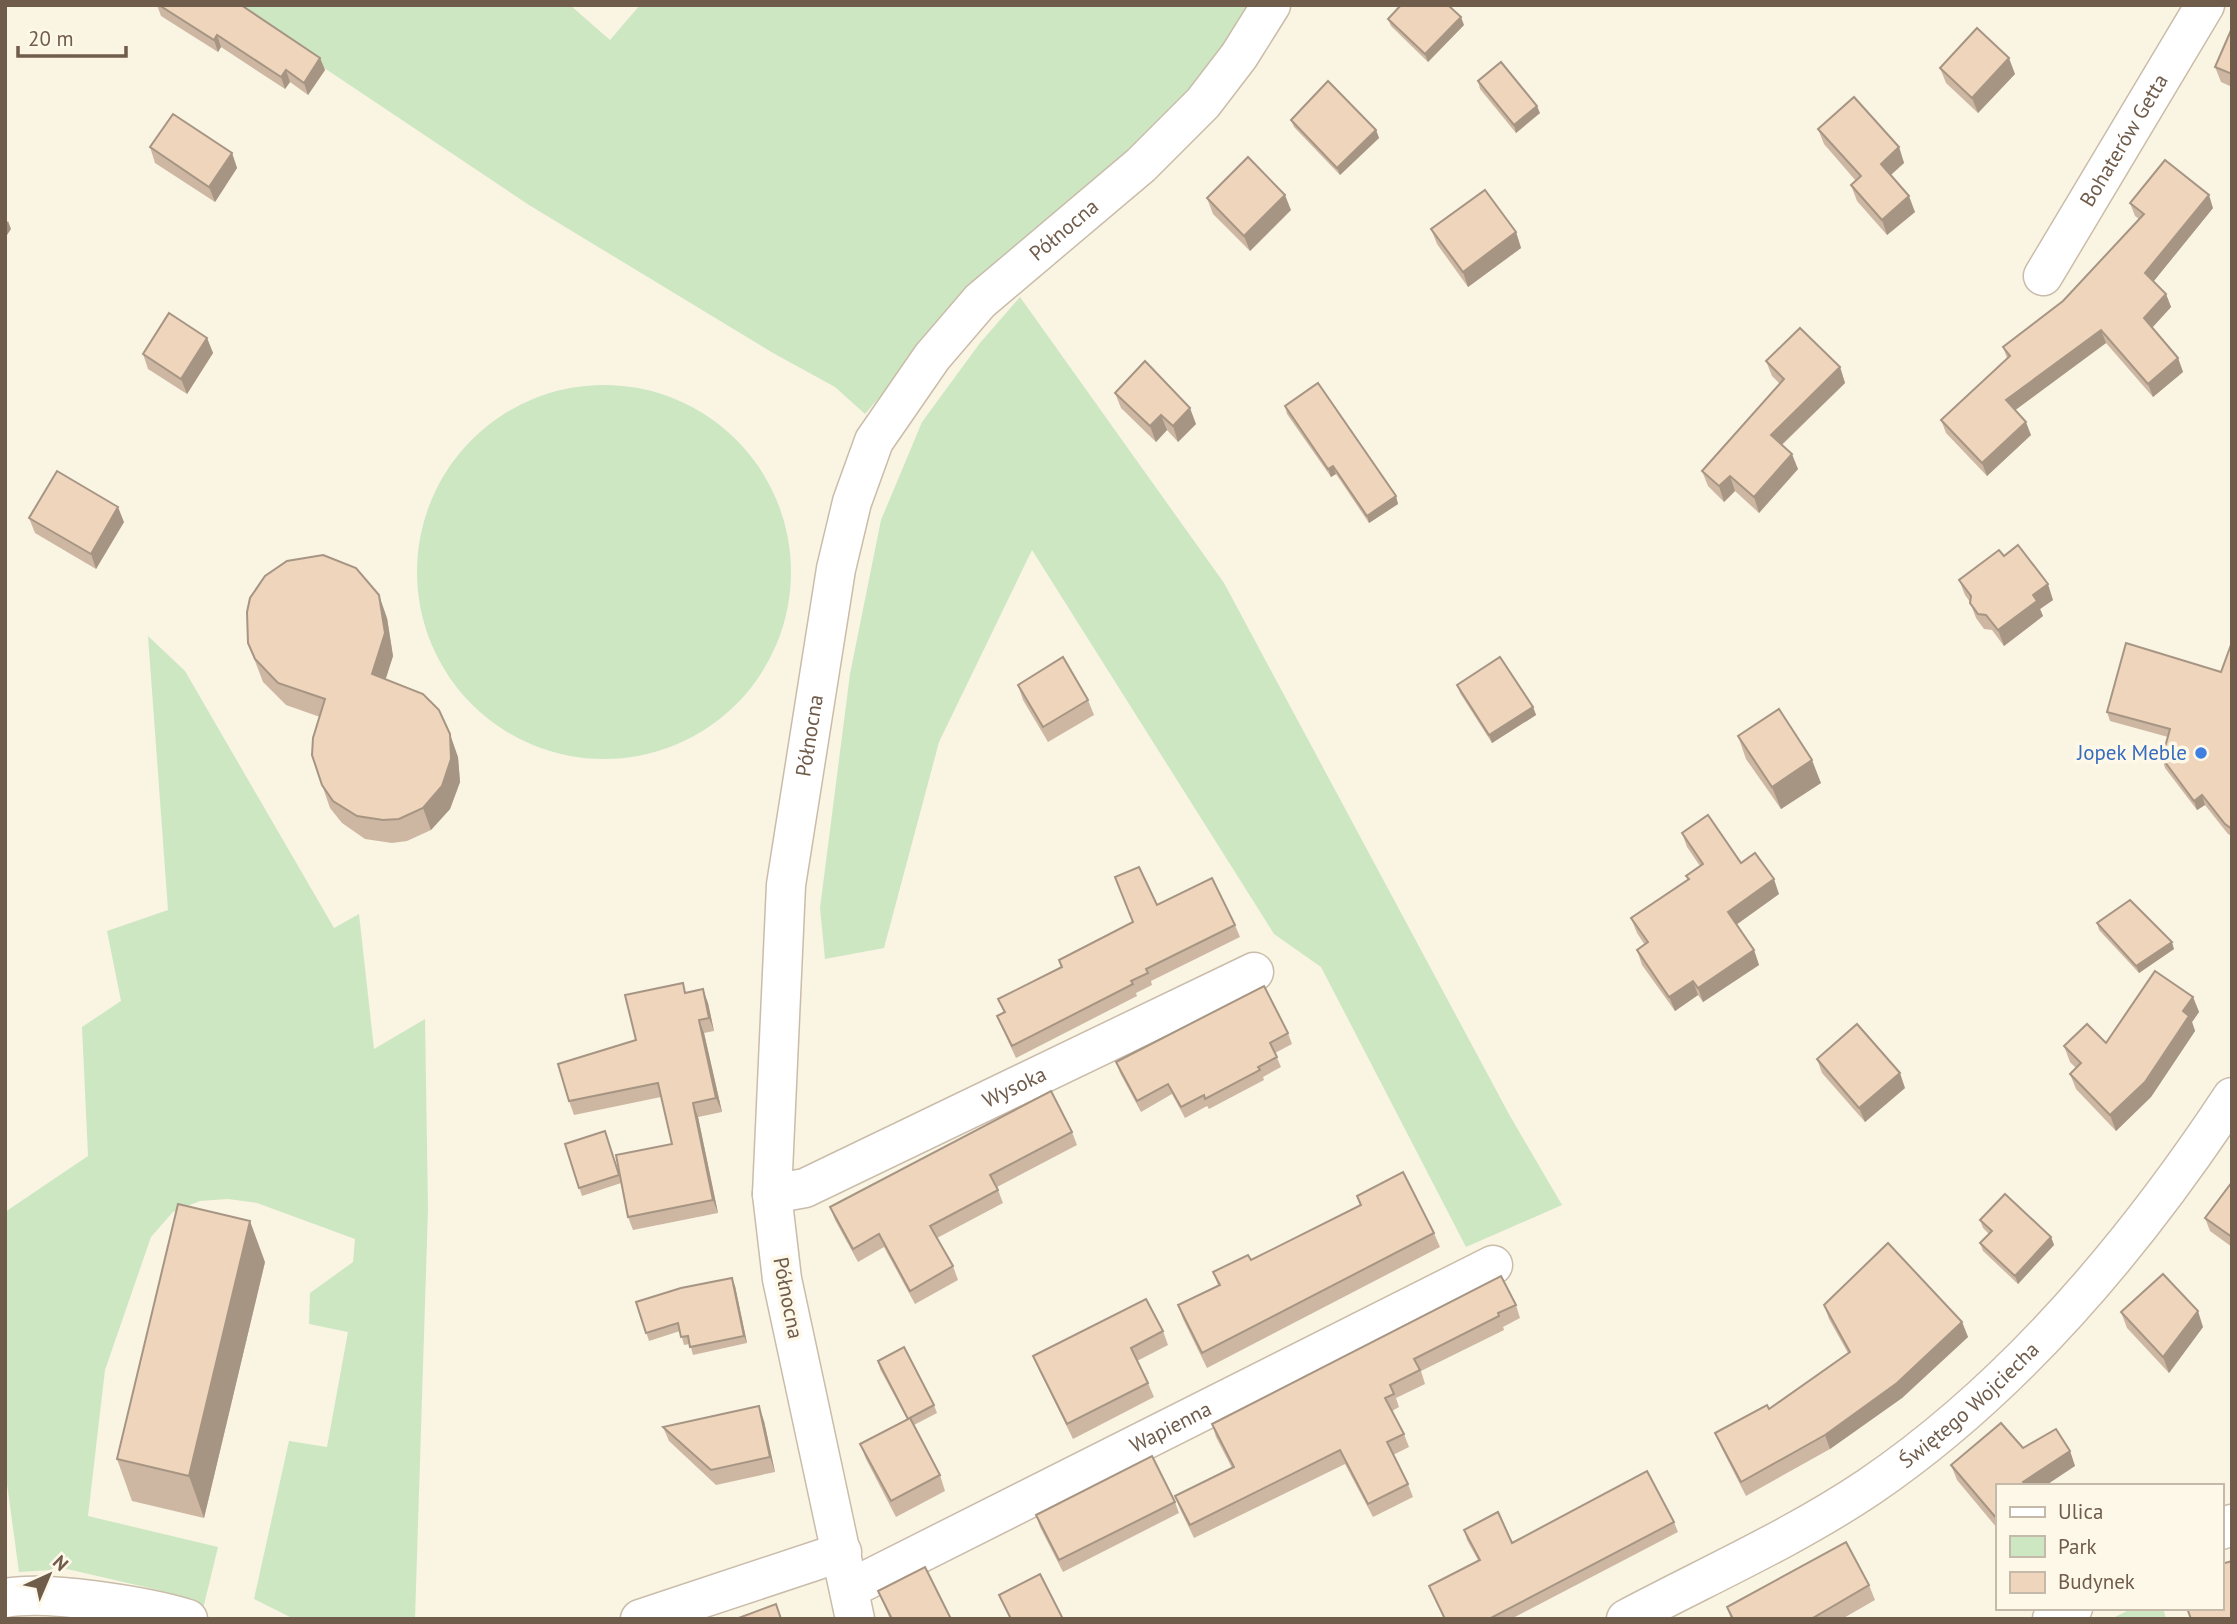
<svg xmlns="http://www.w3.org/2000/svg" width="2237" height="1624" font-family="'PT Sans',sans-serif">
	<style>
		.green { fill: #cde7c3 }
		.lines { fill: none; stroke-linecap: round; stroke-linejoin: round }
		.minor-casing { stroke: #cabcaa; stroke-width: 41 }
		.minor { stroke: #fff; stroke-width: 38 }
		.wall { fill: #cdb7a2 }
		.shaded-wall { fill: #a79584 }
		.building { fill: #eed5bc; stroke: #a79584; stroke-width: 2 }
		.shop-dot { fill: #3f7fe0; stroke: #fef8e9; stroke-width: 2.5 }
		.labels { text-anchor: middle; stroke-width: 7; stroke-linejoin: round; paint-order: stroke }
		.street-label { font-size: 21px; fill: #705c4b; stroke: #fef8e9 }
		.shop-label { font-size: 21px; fill: #366cbe; stroke: #fef8e9; text-anchor: end }
	</style>
	<rect width="100%" height="100%" fill="#faf4e3"/>
	<g class="green">
		<path d="M230,5H570L610,40L640,5H1257L1183,111L955,310L865,414L835,387L773,353L529,205Z"/>
		<path d="M1020,297L1224,583L1510,1116L1562,1205L1466,1247L1321,967L1274,934L1032,550L939,742L884,948L825,959L820,908L850,674L881,520L922,422L980,343Z"/>
		<circle cx="604" cy="572" r="187"/>
		<path d="M148,636L185,671L334,928L359,914L374,1049L425,1019L428,1209L415,1619H294L254,1599L289,1441L327,1447L348,1332L309,1324L310,1293L353,1262L355,1239L257,1203L228,1199L200,1201L173,1212L151,1237L105,1370L88,1516L218,1547L203,1609L158,1590L67,1569L19,1572L5,1469V1212L88,1156L82,1027L121,1001L107,931L168,910Z"/>
		<path d="M2133,1608H2163L2166,1619H2111Z"/>
	</g>
	<g class="lines">
		<defs>
			<g id="minor">
				<path id="s1" d="M2043,276L2205,5"/>
				<path id="s2" d="M772,1194L805,1188L1254,972"/>
				<path d="M2221,1530L2232,1524"/>
				<path id="s3" d="M849,1589L1493,1265"/>
				<path d="M5,1598C47,1590 146,1606 188,1619"/>
				<path d="M640,1619L842,1552"/>
				<path id="s4" d="M855,1619L782,1279L772,1194L786,885L836,569L852,502L874,441L932,357L980,301L1141,165L1203,103L1239,56L1271,5"/>
				<path id="s5" d="M1626,1619C1707,1576 1793,1538 1869,1487C2016,1387 2135,1244 2232,1097"/>
				<path d="M2052,1619L2073,1608"/>
			</g>
		</defs>
		<use href="#minor" class="minor-casing"/>
		<use href="#minor" class="minor"/>
	</g>
	<g class="wall">
		<path d="M157,5H241L320,58L325,70L308,95L290,82L285,89L221,47L218,52L161,16Z"/>
		<path d="M1388,19L1464,25L1428,62L1391,26Z"/>
		<path d="M2232,28V87L2221,82L2215,67Z"/>
		<path d="M1940,68L2015,74L1978,113L1946,83Z"/>
		<path d="M1478,81L1540,113L1516,133L1480,89Z"/>
		<path d="M1291,120L1376,130L1379,138L1340,175L1294,127Z"/>
		<path d="M1818,129L1899,147L1904,163L1891,175L1915,212L1887,235L1857,201L1851,185L1856,181L1824,144Z"/>
		<path d="M150,147L232,153L237,168L215,202L155,163Z"/>
		<path d="M1207,198L1291,210L1250,251L1213,214Z"/>
		<path d="M2130,203L2213,208L2153,282L2166,294L2171,307L2152,328L2178,358L2183,372L2153,397L2106,343L2015,410L2031,435L1987,476L1946,433L1941,420L2007,358L2003,347L2063,301L2139,219L2135,216Z"/>
		<path d="M1431,229L1516,232L1521,248L1468,287L1437,244Z"/>
		<path d="M207,338L213,353L187,394L148,369L143,354Z"/>
		<path d="M1766,361L1840,367L1845,383L1782,445L1798,469L1759,513L1735,491L1724,502L1708,486L1702,471L1780,384L1772,376Z"/>
		<path d="M1115,393L1196,424L1178,442L1167,430L1156,442L1121,408Z"/>
		<path d="M1285,406L1396,496L1398,504L1369,523L1336,474L1331,477L1287,414Z"/>
		<path d="M29,518L124,522L96,569L35,533Z"/>
		<path d="M2004,556L2053,600L2040,609L2043,616L2004,646L1992,630L1984,629L1976,618L1970,602L1965,595L1959,580Z"/>
		<path d="M387,618L393,656L385,680L458,757L460,782L450,809L431,830L407,841L392,843L365,839L342,823L330,808L322,785L320,717L286,705L263,682L248,643Z"/>
		<path d="M2232,642V836L2228,834L2205,805L2197,810L2165,768L2162,758L2168,737L2110,721L2107,712L2221,672Z"/>
		<path d="M1018,685L1088,700L1094,715L1048,742L1023,700Z"/>
		<path d="M1457,685L1533,707L1536,715L1492,743L1460,693Z"/>
		<path d="M1738,736L1821,783L1781,809L1746,759Z"/>
		<path d="M1682,833L1741,863L1779,894L1736,925L1754,950L1759,965L1703,1002L1698,995L1675,1011L1642,965L1637,950L1645,945L1637,933L1631,918L1688,880L1686,876L1700,866L1687,847Z"/>
		<path d="M1115,877L1157,905L1235,925L1240,937L1151,981L1152,985L1136,993L1137,996L1016,1058L1002,1028L997,1016L1004,1013L998,999L1061,967L1059,960L1133,922Z"/>
		<path d="M2097,923L2174,949L2139,973L2099,930Z"/>
		<path d="M686,992L708,1003L714,1031L704,1033L722,1112L698,1117L718,1213L633,1230L628,1217L621,1183L582,1196L565,1144L605,1131L620,1177L672,1144L661,1097L574,1115L569,1101Z"/>
		<path d="M2193,997L2199,1012L2192,1022L2195,1031L2151,1097L2116,1131L2076,1089L2070,1074L2076,1068L2070,1062L2064,1046L2106,1043Z"/>
		<path d="M1288,1033L1292,1044L1275,1053L1281,1067L1263,1077L1264,1080L1209,1109L1207,1106L1185,1118L1172,1094L1141,1112L1120,1073L1116,1062Z"/>
		<path d="M1817,1059L1905,1088L1865,1122L1822,1073Z"/>
		<path d="M1072,1132L1077,1145L997,1187L1003,1203L937,1238L953,1266L958,1280L915,1304L884,1247L858,1262L835,1220L830,1207Z"/>
		<path d="M2232,1182V1247L2210,1231L2205,1218Z"/>
		<path d="M1357,1196L1434,1233L1440,1247L1207,1368L1183,1319L1178,1305L1218,1285L1213,1272L1251,1260L1360,1205Z"/>
		<path d="M1980,1220L2051,1237L2054,1245L2018,1284L1983,1251L1980,1243L1989,1234L1983,1228Z"/>
		<path d="M265,1262L204,1518L132,1501L117,1459Z"/>
		<path d="M735,1286L747,1343L693,1355L690,1344L684,1345L680,1331L649,1341L636,1302Z"/>
		<path d="M1516,1305L1520,1318L1503,1327L1504,1330L1421,1371L1425,1384L1396,1398L1399,1407L1392,1411L1404,1434L1409,1447L1393,1455L1408,1484L1413,1497L1373,1517L1345,1464L1194,1538L1180,1509L1175,1496L1232,1468L1216,1437L1212,1424Z"/>
		<path d="M1824,1305L1962,1322L1968,1337L1902,1398L1830,1449L1746,1496L1721,1447L1715,1433L1769,1409L1848,1353L1829,1319Z"/>
		<path d="M2121,1312L2203,1327L2169,1373L2127,1328Z"/>
		<path d="M1163,1331L1168,1345L1137,1361L1148,1383L1154,1397L1073,1439L1039,1370L1033,1356Z"/>
		<path d="M878,1361L934,1405L937,1413L914,1425L940,1475L945,1491L896,1517L866,1459L860,1444L907,1419L880,1369Z"/>
		<path d="M764,1421L775,1472L716,1485L669,1441L663,1427Z"/>
		<path d="M2023,1448L2070,1451L2075,1466L1997,1486V1528L1957,1480L1951,1465Z"/>
		<path d="M1175,1502L1179,1513L1063,1572L1040,1527L1036,1515Z"/>
		<path d="M1674,1522L1678,1532L1511,1619H1444L1429,1586L1478,1560L1467,1540L1464,1530L1512,1543Z"/>
		<path d="M1869,1585L1875,1600L1842,1619H1731L1727,1607Z"/>
		<path d="M878,1591L951,1619H890Z"/>
		<path d="M999,1595L1063,1619H1010Z"/>
	</g>
	<g class="shaded-wall">
		<path d="M1461,17L1464,25L1428,62L1425,54Z"/>
		<path d="M217,35L221,47L218,52L214,40Z"/>
		<path d="M320,58L325,70L308,95L304,83Z"/>
		<path d="M2009,58L2015,74L1978,113L1972,98Z"/>
		<path d="M286,70L290,82L285,89L281,77Z"/>
		<path d="M1537,106L1540,113L1516,133L1514,125Z"/>
		<path d="M1376,130L1379,138L1340,175L1337,168Z"/>
		<path d="M1899,147L1904,163L1886,179L1881,164Z"/>
		<path d="M232,153L237,168L215,202L209,187Z"/>
		<path d="M1285,195L1291,210L1250,251L1244,236Z"/>
		<path d="M2209,195L2213,208L2149,287L2145,273Z"/>
		<path d="M1909,196L1915,212L1887,235L1882,220Z"/>
		<path d="M8,221L11,229L5,238V225Z"/>
		<path d="M1516,232L1521,248L1468,287L1463,272Z"/>
		<path d="M2166,294L2171,307L2149,331L2144,318Z"/>
		<path d="M2101,330L2106,343L2010,414L2006,400Z"/>
		<path d="M207,338L213,353L187,394L181,379Z"/>
		<path d="M2178,358L2183,372L2153,397L2148,384Z"/>
		<path d="M1840,367L1845,383L1776,450L1771,435Z"/>
		<path d="M1190,408L1196,424L1178,442L1173,426Z"/>
		<path d="M1161,415L1167,430L1156,442L1150,426Z"/>
		<path d="M2026,422L2031,435L1987,476L1982,463Z"/>
		<path d="M1792,454L1798,469L1759,513L1754,497Z"/>
		<path d="M1333,466L1336,474L1331,477L1328,469Z"/>
		<path d="M1730,476L1735,491L1724,502L1719,486Z"/>
		<path d="M1396,496L1398,504L1369,523L1367,516Z"/>
		<path d="M118,507L124,522L96,569L91,554Z"/>
		<path d="M2048,584L2053,600L2040,609L2043,616L2004,646L1998,630L2033,595Z"/>
		<path d="M379,595L387,618L393,656L380,697L372,674Z"/>
		<path d="M1533,707L1536,715L1492,743L1489,735Z"/>
		<path d="M450,734L458,757L460,782L450,809L431,830L423,808Z"/>
		<path d="M1812,760L1821,783L1781,809L1772,787Z"/>
		<path d="M2202,795L2205,805L2197,810L2194,801Z"/>
		<path d="M1774,879L1779,894L1733,927L1728,912Z"/>
		<path d="M2172,942L2174,949L2139,973L2136,966Z"/>
		<path d="M1754,950L1759,965L1703,1002L1698,988Z"/>
		<path d="M1693,981L1698,995L1675,1011L1669,997Z"/>
		<path d="M703,989L708,1003L714,1031L709,1018Z"/>
		<path d="M2193,997L2199,1012L2192,1022L2195,1031L2151,1097L2116,1131L2110,1115Z"/>
		<path d="M699,1020L704,1033L722,1112L716,1098Z"/>
		<path d="M1900,1073L1905,1088L1865,1122L1859,1108Z"/>
		<path d="M693,1103L698,1117L718,1213L713,1200Z"/>
		<path d="M250,1221L265,1262L204,1518L189,1476Z"/>
		<path d="M2051,1237L2054,1245L2018,1284L2015,1276Z"/>
		<path d="M732,1278L735,1286L747,1343L744,1336Z"/>
		<path d="M2198,1311L2203,1327L2169,1373L2163,1357Z"/>
		<path d="M1962,1322L1968,1337L1902,1398L1830,1449L1825,1435Z"/>
		<path d="M759,1406L764,1421L775,1472L770,1457Z"/>
		<path d="M2070,1451L2075,1466L2045,1486H2024L2023,1482Z"/>
	</g>
	<g class="building">
		<path d="M159,5H241L320,58L304,83L286,70L281,77L217,35L214,40Z"/>
		<path d="M1401,5H1448L1461,17L1425,54L1388,19Z"/>
		<path d="M1977,28L2009,58L1972,98L1940,68Z"/>
		<path d="M2232,28V74L2215,67Z"/>
		<path d="M1501,62L1537,106L1514,125L1478,81Z"/>
		<path d="M1328,81L1376,130L1337,168L1291,120Z"/>
		<path d="M1854,97L1899,147L1881,164L1909,196L1882,220L1851,185L1861,176L1818,129Z"/>
		<path d="M173,114L232,153L209,187L150,147Z"/>
		<path d="M1248,157L1285,195L1244,236L1207,198Z"/>
		<path d="M2165,160L2209,195L2145,273L2166,294L2144,318L2178,358L2148,384L2101,330L2006,400L2026,422L1982,463L1941,420L2010,356L2003,347L2063,301L2144,214L2130,203Z"/>
		<path d="M1485,190L1516,232L1463,272L1431,229Z"/>
		<path d="M169,313L207,338L181,379L143,354Z"/>
		<path d="M1800,328L1840,367L1771,435L1792,454L1754,497L1730,476L1719,486L1702,471L1784,379L1766,361Z"/>
		<path d="M1145,361L1190,408L1173,426L1161,415L1150,426L1115,393Z"/>
		<path d="M1318,383L1396,496L1367,516L1333,466L1328,469L1285,406Z"/>
		<path d="M57,471L118,507L91,554L29,518Z"/>
		<path d="M2018,545L2048,584L2033,595L2037,601L1998,630L1986,615L1978,614L1970,603L1971,596L1959,580L1999,550L2004,556Z"/>
		<path d="M323,555L356,568L379,595L385,633L372,674L423,694L439,710L450,734L451,759L442,786L423,808L399,819L383,820L357,816L333,801L322,785L312,755L313,738L325,699L278,683L255,659L248,643L247,612L250,598L265,576L287,561Z"/>
		<path d="M2232,642V829L2225,824L2202,795L2194,801L2162,758L2170,729L2107,712L2126,643L2221,672Z"/>
		<path d="M1063,657L1088,700L1043,727L1018,685Z"/>
		<path d="M1500,657L1533,707L1489,735L1457,685Z"/>
		<path d="M1779,709L1812,760L1772,787L1738,736Z"/>
		<path d="M1708,815L1741,863L1755,853L1774,879L1728,912L1754,950L1698,988L1693,981L1669,997L1637,950L1648,942L1631,918L1689,879L1686,876L1703,864L1682,833Z"/>
		<path d="M1139,867L1157,905L1212,878L1235,925L1146,969L1148,973L1131,981L1133,984L1012,1046L997,1016L1005,1012L998,999L1062,967L1059,960L1133,922L1115,877Z"/>
		<path d="M2130,900L2172,942L2136,966L2097,923Z"/>
		<path d="M2155,971L2193,997L2183,1011L2189,1016L2145,1082L2110,1115L2070,1074L2081,1063L2064,1046L2087,1024L2106,1043Z"/>
		<path d="M683,983L685,993L703,989L709,1018L699,1020L716,1098L693,1103L713,1200L628,1217L616,1155L672,1144L658,1083L569,1101L558,1064L636,1040L625,995Z"/>
		<path d="M1264,986L1288,1033L1270,1043L1277,1057L1258,1067L1260,1070L1205,1099L1204,1095L1181,1107L1168,1084L1137,1101L1116,1062Z"/>
		<path d="M1857,1024L1900,1073L1859,1108L1817,1059Z"/>
		<path d="M1051,1091L1072,1132L990,1175L998,1190L930,1226L953,1266L910,1291L879,1234L853,1249L830,1207Z"/>
		<path d="M605,1131L619,1175L579,1188L565,1144Z"/>
		<path d="M1403,1172L1434,1233L1202,1353L1178,1305L1220,1285L1213,1272L1248,1255L1251,1260L1361,1205L1357,1196Z"/>
		<path d="M2232,1182V1237L2205,1218Z"/>
		<path d="M2005,1194L2051,1237L2015,1276L1980,1243L1992,1231L1980,1220Z"/>
		<path d="M178,1204L250,1221L189,1476L117,1459Z"/>
		<path d="M1888,1243L1962,1322L1897,1383L1825,1435L1741,1482L1715,1433L1767,1405L1769,1409L1850,1352L1824,1305Z"/>
		<path d="M2163,1274L2198,1311L2163,1357L2121,1312Z"/>
		<path d="M1501,1276L1516,1305L1498,1313L1499,1316L1414,1359L1420,1370L1390,1385L1394,1394L1385,1398L1404,1434L1387,1442L1408,1484L1368,1504L1340,1450L1190,1525L1175,1496L1234,1467L1212,1424Z"/>
		<path d="M732,1278L744,1336L690,1347L688,1336L681,1337L678,1323L646,1333L636,1302L681,1288Z"/>
		<path d="M1146,1299L1163,1331L1131,1348L1148,1383L1067,1424L1033,1356Z"/>
		<path d="M904,1347L934,1405L908,1419L878,1361Z"/>
		<path d="M759,1406L770,1457L711,1470L663,1427Z"/>
		<path d="M910,1418L940,1475L891,1501L860,1444Z"/>
		<path d="M2001,1423L2023,1448L2056,1429L2070,1451L2023,1482L2026,1486H1997V1519L1951,1465Z"/>
		<path d="M1152,1456L1175,1502L1059,1560L1036,1515Z"/>
		<path d="M1647,1471L1674,1522L1489,1619H1445L1429,1586L1480,1560L1464,1530L1498,1512L1512,1543Z"/>
		<path d="M1846,1542L1869,1585L1811,1619H1733L1727,1607Z"/>
		<path d="M2232,1561V1619H2191L2187,1608H2221V1564Z"/>
		<path d="M925,1567L951,1619H892L878,1591Z"/>
		<path d="M1040,1574L1063,1619H1011L999,1595Z"/>
		<path d="M776,1604L781,1619H736Z"/>
	</g>
	<circle class="shop-dot" cx="2201" cy="753" r="7"/>
	<g class="labels">
		<g class="street-label">
			<text dy="7" stroke="none"><textPath href="#s1" startOffset="158">Bohaterów Getta</textPath></text>
			<text dy="7" stroke="none"><textPath href="#s4" startOffset="1482">Północna</textPath></text>
			<text dy="7" stroke="none"><textPath href="#s4" startOffset="894">Północna</textPath></text>
			<text dy="7" stroke="none"><textPath href="#s2" startOffset="266">Wysoka</textPath></text>
			<text transform="translate(788 1298) rotate(79)" y="7">Północna</text>
			<text dy="7" stroke="none"><textPath href="#s5" startOffset="406">Świętego Wojciecha</textPath></text>
			<text dy="7" stroke="none"><textPath href="#s3" startOffset="360">Wapienna</textPath></text>
		</g>
		<g class="shop-label">
			<text x="2187" y="760">Jopek Meble</text>
		</g>
	</g>
	<rect width="2237" height="1624" fill="none" stroke="#705c4b" stroke-width="14"/>
	<rect x="1996" y="1484" width="228" height="126" fill="#fef8e9" stroke="#c5baaa" stroke-width="2"/>
	<rect x="2010" y="1507" width="35" height="10" fill="#ffffff" stroke="#c5baaa" stroke-width="2"/>
	<text x="2058" y="1519" font-size="21" fill="#705c4b">Ulica</text>
	<rect x="2010" y="1536" width="35" height="21" fill="#cde7c3" stroke="#c5baaa" stroke-width="2"/>
	<text x="2058" y="1554" font-size="21" fill="#705c4b">Park</text>
	<rect x="2010" y="1572" width="35" height="21" fill="#eed5bc" stroke="#c5baaa" stroke-width="2"/>
	<text x="2058" y="1589" font-size="21" fill="#705c4b">Budynek</text>
	<g transform="translate(49 1575) rotate(44)" stroke="#fef8e9" stroke-width="5" paint-order="stroke">
	<path d="M0-5L12 26L0 18L-12 26Z" fill="#705c4b"/>
	<text y="-10" font-size="19" font-weight="bold" text-anchor="middle" fill="#705c4b">N</text>
	</g>
	<path d="M18 46v10h108v-10" fill="none" stroke="#705c4b" stroke-width="3.5"/>
	<text x="28" y="46" font-size="21" fill="#705c4b" stroke="#fef8e9" stroke-width="5" paint-order="stroke">20 m</text>
</svg>
